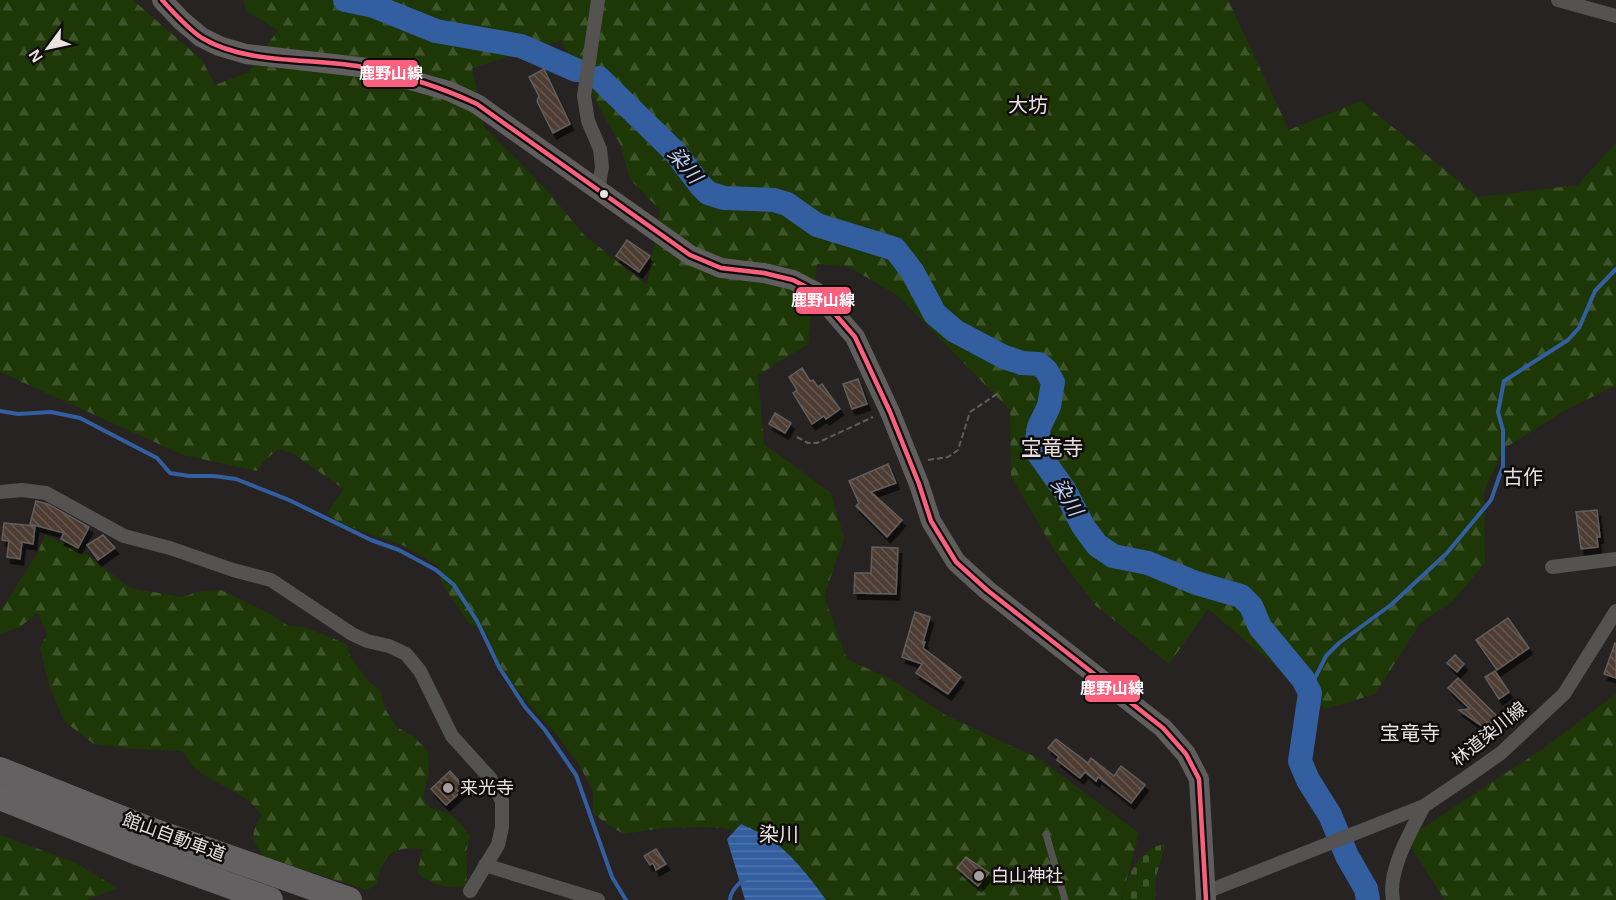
<svg xmlns="http://www.w3.org/2000/svg" width="1616" height="900" font-family="Arial,'Noto Sans JP',sans-serif">
	<style>
		.forest { fill: url(#forest-firs); fill-rule: evenodd }
		.cemetery { fill: url(#cemetery-stones) }
		.water { fill: url(#water-rules) }
		.lines { fill: none; stroke-linecap: round; stroke-linejoin: round }
		.stream { stroke: #335e9f; stroke-width: 4 }
		.river { stroke: #335e9f; stroke-width: 24 }
		.building { fill: url(#building-back-hatch); stroke: #625f5e; stroke-width: 1.5; filter: url(#shadow) }
		.path { stroke: #605e5d; stroke-width: 2; stroke-dasharray: 6 3; stroke-linecap: butt }
		.lane { stroke: #545352; stroke-width: 7 }
		.street { stroke: #545352; stroke-width: 14 }
		.secondary { stroke: #5f5d5d; stroke-width: 20 }
		.highway { stroke: #646162; stroke-width: 26 }
		.bus-1-casing { stroke: #100c0b; stroke-width: 9 }
		.bus-1 { stroke: #f8607d; stroke-width: 4.5 }
		.bus-dot { fill: #e8e2e0; stroke: #100c0b; stroke-width: 2 }
		.poi-dot { fill: #a49f9e; stroke: #100c0b; stroke-width: 2 }
		.labels { text-anchor: middle; stroke-width: 5; stroke-linejoin: round; paint-order: stroke }
		.street-label { font-size: 18px; fill: #e8e2e0; stroke: #100c0b }
		.poi-label { font-size: 18px; fill: #e8e2e0; stroke: #100c0b; text-anchor: start }
		.neighbourhood-label { font-size: 20px; fill: #e8e2e0; stroke: #100c0b }
		.water-label { font-size: 20px; font-style: italic; fill: #b7d2f9; stroke: #100c0b }
		.quarter-label { font-size: 21px; fill: #e8e2e0; stroke: #100c0b }
		.line-badge { stroke: #100c0b; stroke-width: 2 }
		.badge-label { font-size: 16px; text-anchor: middle; font-weight: bold; fill: #fff }
	</style>
	<defs>
		<pattern id="forest-firs" width="22" height="20" patternUnits="userSpaceOnUse" patternTransform="scale(1.5)"><rect width="22" height="20" fill="#1d3706"/><path d="M5 1l3.5 6h-7zM16 11l3.5 6h-7z" fill="#3e542a"/></pattern>
		<pattern id="cemetery-stones" width="16" height="16" patternUnits="userSpaceOnUse" patternTransform="scale(1.5)"><rect width="16" height="16" fill="#1d3706"/><path d="M2 7V4a2 2 0 0 1 4 0v3zM10 15v-3a2 2 0 0 1 4 0v3z" fill="#3e542a"/></pattern>
		<pattern id="water-rules" width="6" height="5" patternUnits="userSpaceOnUse" patternTransform="scale(1.5)"><rect width="6" height="5" fill="#335e9f"/><path d="M0 2.5h6" fill="none" stroke="#5175ac"/></pattern>
		<pattern id="building-back-hatch" width="6" height="6" patternUnits="userSpaceOnUse" patternTransform="scale(1.5)"><rect width="6" height="6" fill="#4d3c32"/><path d="M-1 5l2 2M0 0l6 6M5-1l2 2" fill="none" stroke="#67584f"/></pattern>
		<filter id="shadow"><feDropShadow dx="3.5" dy="6" stdDeviation="0" flood-color="#0009"/></filter>
	</defs>
	<rect width="100%" height="100%" fill="#272322"/>
	<g class="forest">
		<path d="M0,0H133L202,60L215,85L249,72L278,30L246,11L244,0H1228L1289,130L1361,101L1478,197L1578,185L1616,143V383L1614,386L1564,411L1503,449L1484,492L1485,563L1452,602L1421,622L1375,694L1326,709L1208,609L1169,664L1095,605L1054,550L1011,476L1010,410L897,295L847,266L817,264L808,344L758,375L764,444L831,493L844,538L824,596L847,659L896,682L945,715L1038,758L1139,833L1121,900H818L743,835L724,828L700,827L663,828L624,834L608,825L593,813V792L580,766L554,731L538,715L516,688L496,659L487,634L468,622L442,584L438,566L404,546L340,523L327,513L344,489L292,453L278,449L263,462L257,471L183,455L0,372ZM561,41L620,144L630,179L660,210L647,285L584,235L546,189L484,127L472,68Z"/>
		<path d="M45,535L86,554L130,588L182,597L201,591L221,590L271,614L288,626L304,627L347,644L350,656L368,681L380,690L385,709L397,727L413,736L428,751L429,771L423,798L430,808C452,812 457,818 470,836L466,852L467,871L466,885C446,890 433,885 417,873L423,849C394,845 381,855 377,884L367,890L265,857C252,841 249,833 262,816C247,792 218,786 197,770C191,765 186,757 182,751L135,749L94,744L65,722L50,688L40,648L47,634L38,613L18,628L0,634V611L37,554Z"/>
		<path d="M1616,694V900H1445L1406,839L1544,748Z"/>
		<path d="M0,835L74,862L117,888L86,900H0Z"/>
	</g>
	<path class="cemetery" d="M1165,844L1156,877L1155,900H1122C1125,877 1140,848 1165,844Z"/>
	<path class="water" d="M741,824C747,827 752,829 758,832C784,844 810,877 826,900H745L727,839Z"/>
	<g class="lines">
		<g class="stream">
			<path d="M0,411L18,414L51,412L80,418L157,458L170,473L189,476H214L236,479L289,500L371,540L399,550L436,570L454,585L477,621L499,667L525,707L545,730L576,775L612,877L626,900"/>
			<path d="M1310,693L1314,680L1326,656L1339,643L1392,604L1447,553L1491,500L1503,466V430L1498,412L1504,381L1568,340L1579,328L1595,291L1616,269"/>
			<path d="M730,900C730,892 738,884 744,879"/>
		</g>
		<g class="river">
			<path d="M345,0L374,6L436,31L521,46L576,70"/>
			<path d="M599,78L675,152L701,186L708,193L724,198L774,200L787,204L817,225L895,249L912,271L935,314L955,331L1004,357L1022,363L1039,364L1046,370L1053,382L1049,406L1039,427L1037,441L1039,454L1065,491L1083,526L1097,545L1113,556L1148,563L1196,583L1241,596L1251,606L1260,627L1303,679L1310,693L1300,761L1308,780L1330,815L1347,856L1366,889L1368,900"/>
		</g>
	</g>
	<g class="building">
		<path d="M544,69L570,124L553,133L537,101L539,96L529,77Z"/>
		<path d="M627,240L650,256L639,272L616,256Z"/>
		<path d="M802,368L810,381L813,380L818,387L822,384L840,409L826,419L824,416L812,424L793,393L797,390L789,377Z"/>
		<path d="M858,379L867,404L852,409L843,384Z"/>
		<path d="M775,413L791,423L785,433L769,424Z"/>
		<path d="M888,464L896,483L871,492L902,520L887,537L856,506L859,503L849,481Z"/>
		<path d="M36,501L48,504L89,527L78,548L61,539L64,533L30,524Z"/>
		<path d="M1597,510L1600,537H1597L1598,547L1581,549L1576,512Z"/>
		<path d="M4,523L35,526L33,544L22,542L20,559L7,557L9,541L2,540Z"/>
		<path d="M103,535L115,548L98,560L87,545Z"/>
		<path d="M872,547L898,548L896,594L854,593L855,573H871Z"/>
		<path d="M915,612L930,617L923,642H925L923,648L961,677L948,694L916,673L922,664L902,657Z"/>
		<path d="M1508,618L1529,648L1497,670L1476,640Z"/>
		<path d="M1615,643L1616,644V678L1604,674Z"/>
		<path d="M1455,655L1464,664L1457,672L1447,663Z"/>
		<path d="M1495,671L1509,692L1499,699L1485,677Z"/>
		<path d="M1458,678L1499,718L1489,731L1459,710L1470,709L1448,688Z"/>
		<path d="M1056,739L1088,763L1091,758L1114,776L1121,766L1145,785L1131,803L1098,777L1096,781L1085,772L1080,778L1057,760L1059,757L1048,748Z"/>
		<path d="M450,771L465,788L446,805L431,789Z"/>
		<path d="M656,849L666,864L656,870L653,863L650,865L644,856Z"/>
		<path d="M966,857L989,873L978,886L957,868Z"/>
	</g>
	<g class="lines">
		<g class="path">
			<path d="M797,437L808,443H817L873,417"/>
			<path d="M928,460L948,457L958,450L970,412L1000,392"/>
		</g>
		<path class="lane" d="M1046,834L1065,900"/>
		<g class="street">
			<path d="M1558,0L1616,16"/>
			<path d="M598,190L602,167L600,149L588,121L584,96L598,0"/>
			<path d="M0,492L22,490L46,493L124,536L170,548L233,570L271,580L352,634L367,641L389,646L406,654L420,671L452,736L490,778L502,801V827L498,845L470,891"/>
			<path d="M1552,567L1616,559"/>
			<path d="M485,865L598,900"/>
			<path d="M1206,892L1424,806L1464,779L1501,753L1564,694L1616,611"/>
			<path d="M1393,900C1387,871 1411,831 1424,806"/>
		</g>
		<path class="secondary" d="M162,0L182,21L201,37L219,46L246,54L368,68L449,91L477,104L690,255L721,268L764,273L793,280L816,292L855,337L890,412L919,484L931,521L956,562L987,590L1163,728L1186,754L1199,779L1206,900"/>
		<g class="highway">
			<path d="M0,770L150,830L349,900"/>
			<path d="M0,797L137,852L270,900"/>
		</g>
		<defs>
			<path id="bus-1" d="M162,0C174,13 187,28 202,38C249,66 316,57 368,68C405,76 443,88 477,104L690,255L721,268L764,273L793,280L816,292L855,337L890,412L919,484L931,521L956,562L987,590L1163,728L1186,754L1199,779L1206,900"/>
		</defs>
		<use href="#bus-1" class="bus-1-casing"/>
		<use href="#bus-1" class="bus-1"/>
	</g>
	<circle class="bus-dot" cx="604" cy="194" r="5"/>
	<g class="poi-dot">
		<circle cx="448" cy="788" r="6"/>
		<circle cx="979" cy="876" r="6"/>
	</g>
	<g class="labels">
		<g class="street-label">
			<text transform="translate(1489 734) rotate(-39)" y="6">林道染川線</text>
			<text transform="translate(174 837) rotate(20)" y="6">館山自動車道</text>
		</g>
		<g class="poi-label">
			<text x="460" y="794">来光寺</text>
			<text x="991" y="882">白山神社</text>
		</g>
		<g class="neighbourhood-label">
			<text x="1028" y="112">大坊</text>
			<text x="1523" y="484">古作</text>
			<text x="1410" y="740">宝竜寺</text>
			<text x="779" y="841">染川</text>
		</g>
		<g class="water-label">
			<text transform="translate(685 165) rotate(50)" y="7">染川</text>
			<text transform="translate(1067 497) rotate(58)" y="7">染川</text>
		</g>
		<g class="quarter-label">
			<text x="1052" y="455">宝竜寺</text>
		</g>
	</g>
	<g class="line-badge">
		<rect x="362" y="59" width="57" height="29" rx="6" fill="#f8607d"/>
		<rect x="795" y="286" width="57" height="29" rx="6" fill="#f8607d"/>
		<rect x="1084" y="674" width="57" height="29" rx="6" fill="#f8607d"/>
	</g>
	<g class="badge-label">
		<text x="391" y="79">鹿野山線</text>
		<text x="823" y="306">鹿野山線</text>
		<text x="1112" y="694">鹿野山線</text>
	</g>
	<g transform="translate(48 48) rotate(237)" stroke="#100c0b" stroke-width="4.5" paint-order="stroke">
	<path d="M0-4.5L10 22L0 15L-10 22Z" fill="#e8e2e0"/>
	<text y="-9" font-size="16" font-weight="bold" text-anchor="middle" fill="#e8e2e0">N</text>
	</g>
</svg>
